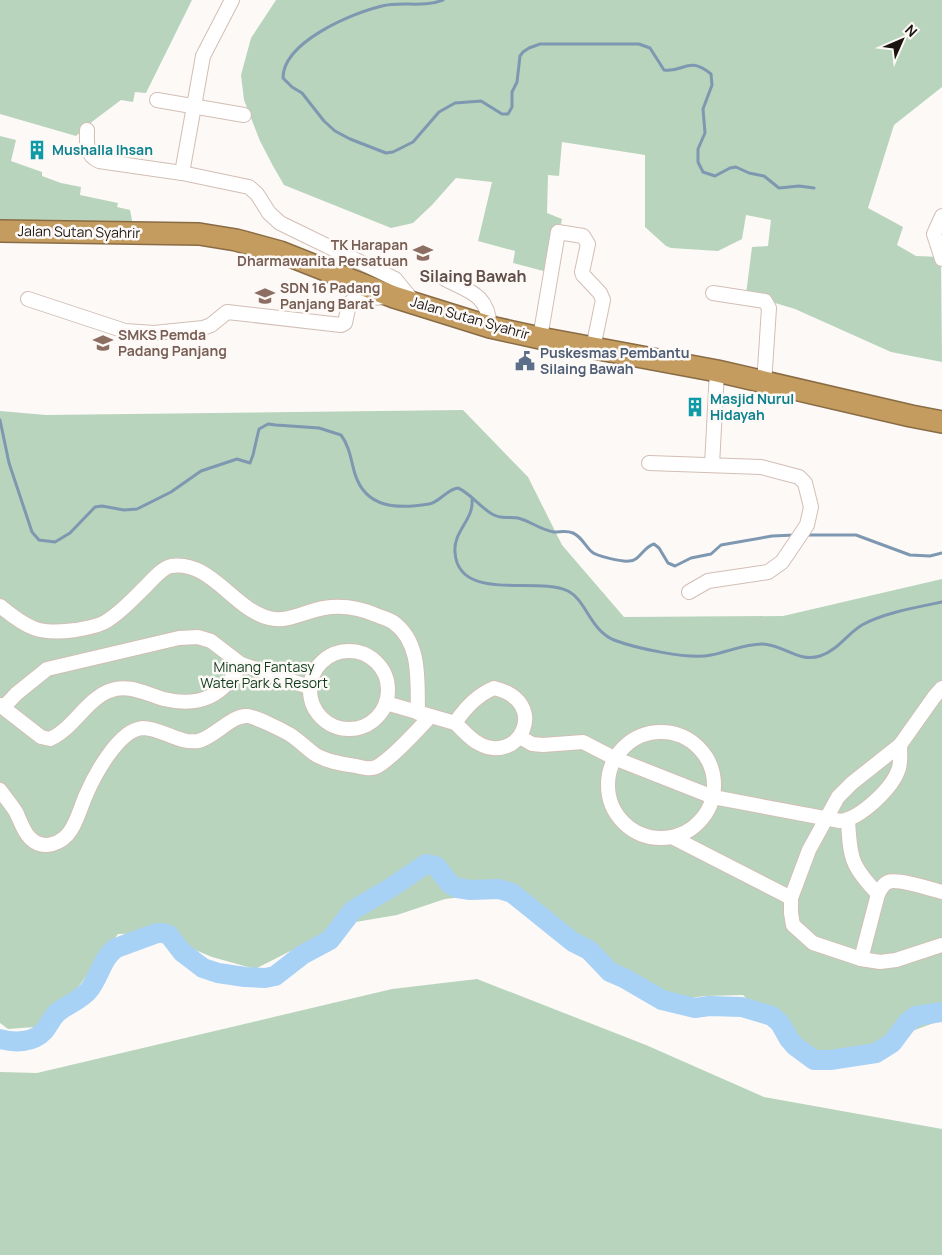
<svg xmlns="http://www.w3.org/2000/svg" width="942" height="1255" font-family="Manrope,sans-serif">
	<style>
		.green { fill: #b9d4bc }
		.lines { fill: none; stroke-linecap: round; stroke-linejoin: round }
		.stream { stroke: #7e98b1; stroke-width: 3 }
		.river { stroke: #a8d1f6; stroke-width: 20 }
		.minor-casing { stroke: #d2beb5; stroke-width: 16 }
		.highway-casing { stroke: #896c44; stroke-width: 24 }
		.minor { stroke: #fff; stroke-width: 14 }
		.highway { stroke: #c49c5f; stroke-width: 21 }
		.labels { text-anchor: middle; stroke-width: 5; stroke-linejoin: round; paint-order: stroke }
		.culture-label { font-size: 14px; font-weight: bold; fill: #0d838f; stroke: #fdf9f7; text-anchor: start }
		.street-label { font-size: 14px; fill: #1b1411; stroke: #fdf9f7 }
		.education-label { font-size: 14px; font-weight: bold; fill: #785e54; stroke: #fdf9f7; text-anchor: start }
		.service-label { font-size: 14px; font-weight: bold; fill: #4e5e75; stroke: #fdf9f7; text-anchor: start }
		.park-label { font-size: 14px; fill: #0e3d1a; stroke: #fdf9f7 }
		.quarter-label { font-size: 16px; font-weight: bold; fill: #604e47; stroke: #fdf9f7 }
	</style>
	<rect width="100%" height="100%" fill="#fdf9f7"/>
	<g class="green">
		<path d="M0,0H192L146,93L135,92L133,102L121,100L93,121L76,136L0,114Z"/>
		<path d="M276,0H942V87L894,125L868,208L903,227L897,245L916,256L941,257L942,362L891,352L795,309L746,294L752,247L768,246L771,220L746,215L742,239L718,251L671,248L666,246L645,227V155L562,142L559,176L548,175L547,213L562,219L551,273L513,263L515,251L478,241L492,182L456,178L432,205L413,223L391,228L284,185L273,166L260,141L244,100L241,75L251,38Z"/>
		<path d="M0,136L16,140L11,161L42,172V176L61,183L81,187L80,195L118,203L117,207L130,210L132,220V230L0,226Z"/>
		<path d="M463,410L528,477L562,545L624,617L783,616L942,579V1020L847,1055L812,1058L790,1043L743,995L705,996L666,1001L630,985L579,945L542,906L506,892L445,899L397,915L344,924L255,969L212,957L155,933L118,934L49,1026L8,1029L0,1023V411L46,415Z"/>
		<path d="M477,979L646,1045L764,1097L942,1129V1255H0V1072L37,1073L392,989Z"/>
	</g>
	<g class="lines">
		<g class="stream">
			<path d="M443,0C423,8 402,1 382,6C352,13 283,42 283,78L292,87L302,93L324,121L335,131L350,139L386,153L393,152L413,142L439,112L455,103L481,101L502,114H508L512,107V92L517,82L520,56L523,52L529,48L540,44H639L650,48L664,70C684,73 688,55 711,74L712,85L703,109L705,133L698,149V162L703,172L715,176L730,168L736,167L749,173L764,176L779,188L799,186L814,188"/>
			<path d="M0,420L9,463L32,532L39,540L55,542L70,533L95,507L102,506L124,510L137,509L171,492L201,471L237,459L250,463L253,455L259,429L268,424L276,425L319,428L341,435C350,447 351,461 355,474C366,509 398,509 429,504C440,502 447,489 458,488C470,493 480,507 492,514C502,520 508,516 518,518C530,521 541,530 554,532C561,532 566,530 573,533C582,537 585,546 592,552C596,556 622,562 629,561C640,561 643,547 654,544L659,548L668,563L675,566L691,558L711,554L721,545L772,536L795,535"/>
			<path d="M472,500C474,519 453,532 455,552C458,603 536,576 568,591C586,600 590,630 614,640C635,648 689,660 711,655C727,652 745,644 762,644C783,644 798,663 820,656C838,650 847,634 862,625C883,613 918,607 942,602"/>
			<path d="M804,535H856L910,555L930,556L942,553"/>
		</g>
		<path class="river" d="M0,1039C14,1043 33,1043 44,1031C49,1025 52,1017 58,1012C68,1004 81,1000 89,990C100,976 102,958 116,948L157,933H163L169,935L182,952L203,968L218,973L245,977L265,978L275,976L302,955L330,940L353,910L392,887L426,864L436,866L450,884L457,888L471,890L499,889L512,893L573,942L589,950L610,972L624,978L662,1000L695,1008L709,1006L742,1007L772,1016L780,1023L789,1039L795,1046L814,1060H830L876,1053L892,1043L907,1023L916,1016L942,1012"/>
		<defs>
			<g id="minor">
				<path d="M157,100L244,115"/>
				<path d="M87,130C87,143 85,155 99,161L182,173L249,187L257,194L269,213L280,223L395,279L414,302"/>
				<path d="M182,173L203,56L232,0"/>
				<path d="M942,216L934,234L942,259"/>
				<path d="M445,279C471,292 488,295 490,327"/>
				<path d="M713,293L765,301L769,308L764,384"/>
				<path d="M28,299L125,331L154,333L203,328L211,325L227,312L341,325L345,323L349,304L354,299L387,297"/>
				<path d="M540,338L558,232L583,236L588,244L582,272L583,275L600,293L603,300L593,348"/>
				<path d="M649,463L761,467L799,477L805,483L811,507L807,525L782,562L768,572L708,581L689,592"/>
				<path d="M712,465L717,371"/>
				<path d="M0,606C28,629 39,635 76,630C86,628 96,627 105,622C119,614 131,601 142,590C150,583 161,568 171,566C211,560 233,609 269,618C288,623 305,611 324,608C341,605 360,608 376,615C381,617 388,619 393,622C422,643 417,682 418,713"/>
				<circle cx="349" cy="690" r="39"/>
				<path d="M494,688C551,701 520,767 478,743C470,739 462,729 455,723C465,708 477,695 494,688Z"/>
				<path d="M942,688L934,697L900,745L852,783L838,797L809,850L791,898V913L793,925L813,943L861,959L880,962L896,960L942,945"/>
				<path d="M386,703L455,723"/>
				<path d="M0,705L41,737L50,739C73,729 86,700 109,691C128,683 146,694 164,699C201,708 224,695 241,664"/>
				<path d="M4,707L16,694L47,669L179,638L198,637L211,641L241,664L309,687"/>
				<circle cx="661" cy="785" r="53"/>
				<path d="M520,737L532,744L543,745L583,742L614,758L713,797L840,821C860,819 893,788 899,768C901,761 900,752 900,745"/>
				<path d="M0,790C5,797 11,804 16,812C20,820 23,831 30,838C43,851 62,844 71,830C78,819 81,806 86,795C94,776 119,729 143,728C161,728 179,744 198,741C214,738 232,714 248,716C258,718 280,729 289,734C299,740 307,749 316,755C328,762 343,764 356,766C364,768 371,770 378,766C395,756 416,731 430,717"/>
				<path d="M848,820C850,858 851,866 878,894"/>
				<path d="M672,837L791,898"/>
				<path d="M861,959L878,894C880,890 883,884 888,882C897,878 931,889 942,892"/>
			</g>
			<path id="highway" d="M0,231L199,234L236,240L280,252L394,297L490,327L540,338L717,371L911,416L942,422"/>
		</defs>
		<use href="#minor" class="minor-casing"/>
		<use href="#highway" class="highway-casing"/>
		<use href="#minor" class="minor"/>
		<use href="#highway" class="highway"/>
	</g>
	<defs>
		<symbol id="building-bare" viewBox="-9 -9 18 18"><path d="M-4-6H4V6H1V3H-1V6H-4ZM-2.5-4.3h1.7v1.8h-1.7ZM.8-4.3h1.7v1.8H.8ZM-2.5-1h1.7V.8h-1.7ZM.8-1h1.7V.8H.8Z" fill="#0f9aa8" stroke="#fdf9f7" stroke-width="2.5" paint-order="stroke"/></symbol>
		<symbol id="school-bare" viewBox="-9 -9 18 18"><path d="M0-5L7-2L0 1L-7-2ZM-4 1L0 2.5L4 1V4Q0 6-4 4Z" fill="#8d6e63" stroke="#fdf9f7" stroke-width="2.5" paint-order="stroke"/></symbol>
		<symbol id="civic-bare" viewBox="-9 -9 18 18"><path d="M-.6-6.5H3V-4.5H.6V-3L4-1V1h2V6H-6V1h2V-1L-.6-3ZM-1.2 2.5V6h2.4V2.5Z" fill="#5c6f8a" stroke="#fdf9f7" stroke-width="2.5" paint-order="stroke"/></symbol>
	</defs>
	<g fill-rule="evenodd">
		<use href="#building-bare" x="23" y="136" width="28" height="28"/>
		<use href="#school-bare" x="409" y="239" width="28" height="28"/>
		<use href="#school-bare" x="251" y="282" width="28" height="28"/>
		<use href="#school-bare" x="89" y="329" width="28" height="28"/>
		<use href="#civic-bare" x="511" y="347" width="28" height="28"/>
		<use href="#building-bare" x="681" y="393" width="28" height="28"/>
	</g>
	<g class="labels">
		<g class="culture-label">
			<text x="52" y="155">Mushalla Ihsan</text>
			<text x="710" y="404">Masjid Nurul<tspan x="710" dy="16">Hidayah</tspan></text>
		</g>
		<g class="street-label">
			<text transform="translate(79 232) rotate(1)" y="5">Jalan Sutan Syahrir</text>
			<text transform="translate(470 318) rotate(16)" y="5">Jalan Sutan Syahrir</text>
		</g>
		<g class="education-label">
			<text x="408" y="250" text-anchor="end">TK Harapan<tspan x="408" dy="16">Dharmawanita Persatuan</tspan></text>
			<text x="280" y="293">SDN 16 Padang<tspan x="280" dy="16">Panjang Barat</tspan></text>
			<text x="118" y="340">SMKS Pemda<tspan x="118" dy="16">Padang Panjang</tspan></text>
		</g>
		<g class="service-label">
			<text x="540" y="358">Puskesmas Pembantu<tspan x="540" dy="16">Silaing Bawah</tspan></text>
		</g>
		<g class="park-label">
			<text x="264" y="672">Minang Fantasy<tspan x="264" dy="16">Water Park &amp; Resort</tspan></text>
		</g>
		<g class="quarter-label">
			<text x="473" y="282">Silaing Bawah</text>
		</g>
	</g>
	<g transform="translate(902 40) rotate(45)" stroke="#fdf9f7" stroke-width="4" paint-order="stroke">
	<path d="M0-4L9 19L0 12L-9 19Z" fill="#1b1411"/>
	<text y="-8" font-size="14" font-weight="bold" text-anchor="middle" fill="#1b1411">N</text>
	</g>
</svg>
